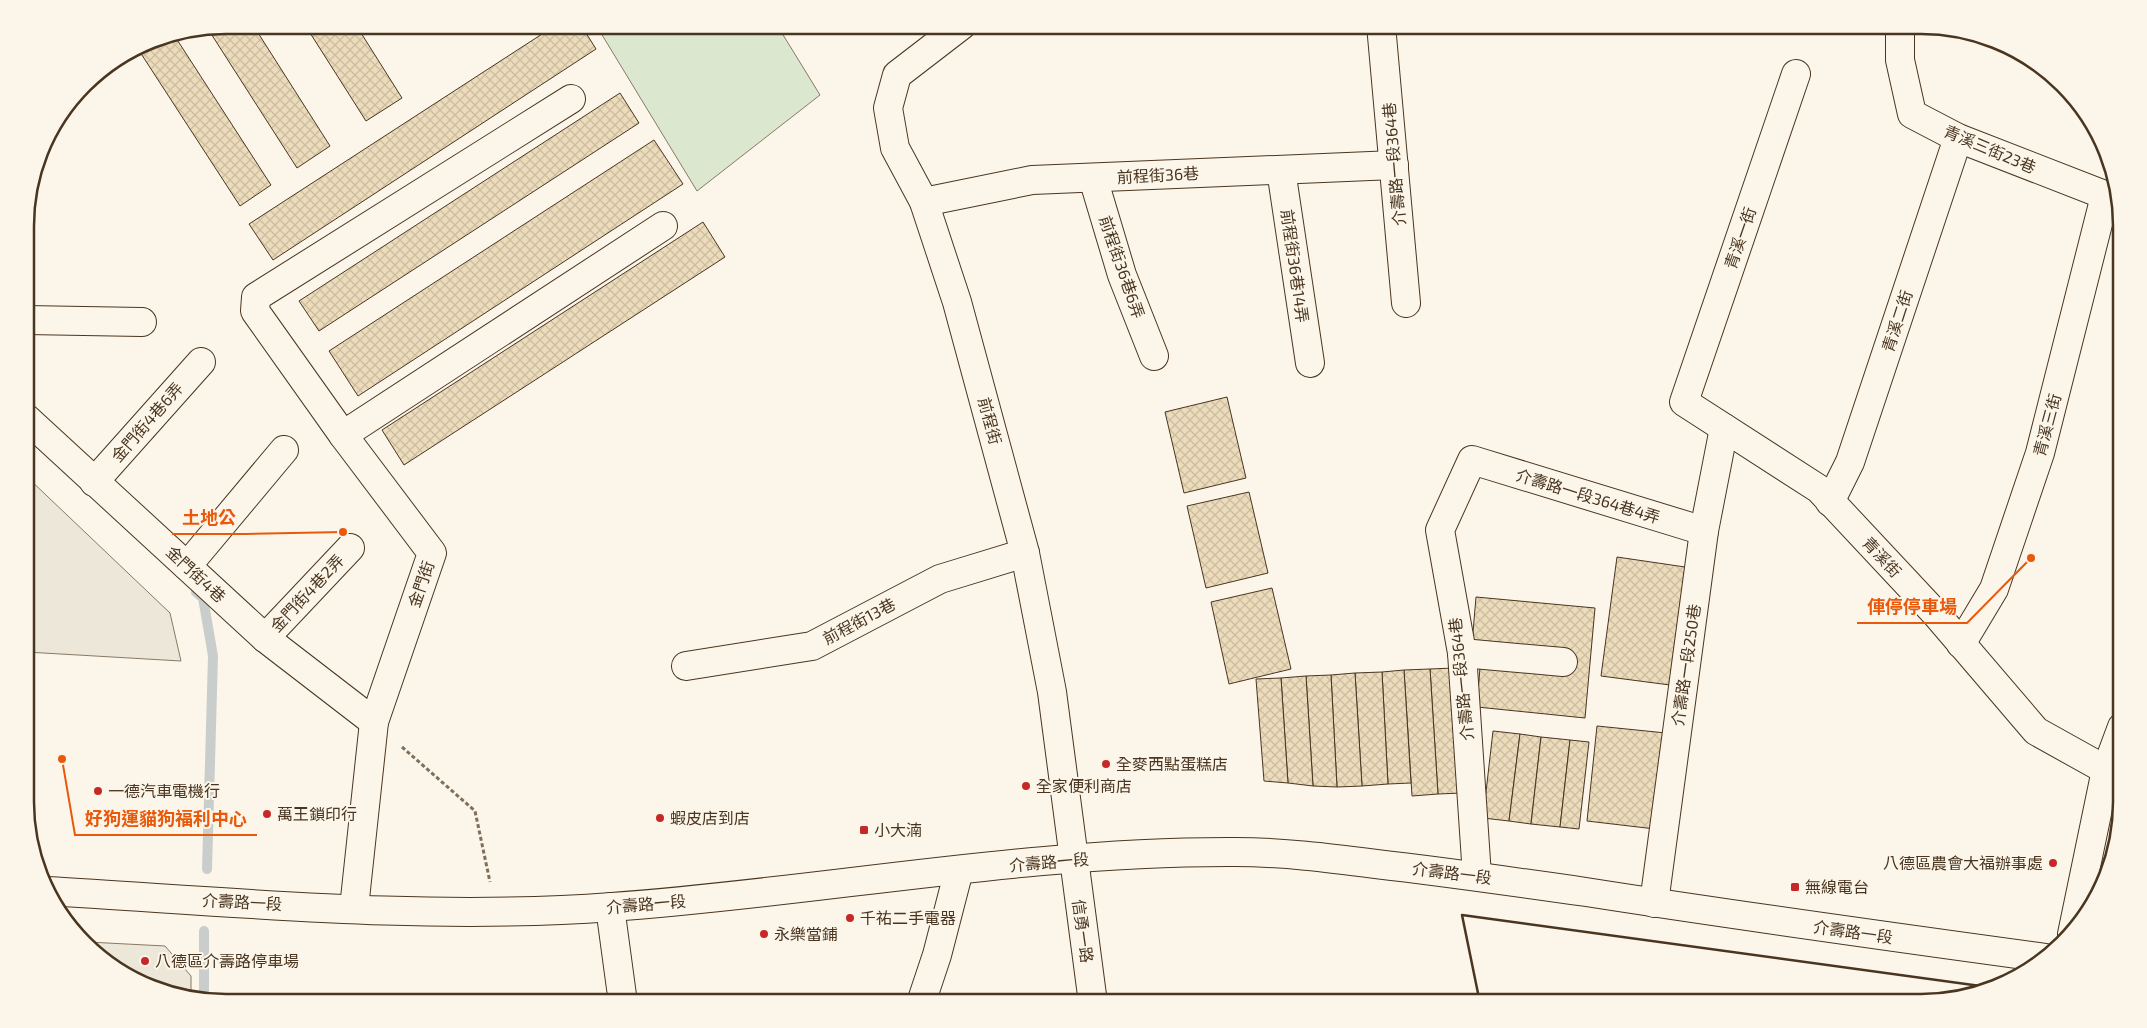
<svg xmlns="http://www.w3.org/2000/svg" width="2147" height="1028" font-family="'Exo 2','Noto Sans TC',sans-serif">
	<style>
		.grass { fill: #dce7d0; stroke: #887966 }
		.parking { fill: #ede7d9; stroke: #887966 }
		.lines { fill: none; stroke-linecap: round; stroke-linejoin: round }
		.stream { stroke: #c9cecd; stroke-width: 10 }
		.building { fill: url(#building-cross-hatch); stroke: #4a3520 }
		.minor-casing { stroke: #4a3520; stroke-width: 30 }
		.major-casing { stroke: #4a3520; stroke-width: 30 }
		.path { stroke: #7f6f5c; stroke-width: 3; stroke-dasharray: 4 2.5; stroke-linecap: butt }
		.minor { stroke: #fbf6e9; stroke-width: 28 }
		.major { stroke: #fbf6e9; stroke-width: 28 }
		.wall { stroke: #4a3520; stroke-width: 2.5 }
		.poi-dot { fill: #c62828; stroke: #fbf6e9; stroke-width: 2 }
		.labels { text-anchor: middle; stroke-width: 4; stroke-linejoin: round; paint-order: stroke }
		.street-label { font-size: 16px; fill: #4a3520; stroke: #fbf6e9 }
		.poi-label { font-size: 16px; fill: #4a3520; stroke: #fbf6e9; text-anchor: start }
		.rim { fill: none; stroke: #4a3520; stroke-width: 2.5 }
		.leader { fill: none; stroke: #e8590c; stroke-width: 2 }
		.callout-dot { fill: #e8590c; stroke: #fbf6e9; stroke-width: 2 }
		.callout-label { font-size: 18px; text-anchor: middle; font-weight: bold; fill: #e8590c; stroke: #fbf6e9; stroke-width: 4; stroke-linejoin: round; paint-order: stroke }
	</style>
	<defs>
		<pattern id="building-cross-hatch" width="8" height="8" patternUnits="userSpaceOnUse" patternTransform="scale(1.25)"><rect width="8" height="8" fill="#ecdcbc"/><path d="M0 0l8 8M0 8l8-8" fill="none" stroke="#ccbda1"/></pattern>
	</defs>
	<rect width="100%" height="100%" fill="#fbf6e9"/>
	<path class="grass" d="M596,25H777L820,95L697,191Z"/>
	<g class="parking">
		<path d="M26,476L170,613L181,661L26,652Z"/>
		<path d="M88,942L165,946L191,976V995L137,982Z"/>
	</g>
	<g class="lines">
		<g class="stream">
			<path d="M196,592L203,598L213,656L207,869"/>
			<path d="M204,998V931"/>
		</g>
	</g>
	<g class="building">
		<path d="M226,25H253L330,146L297,168L208,29Z"/>
		<path d="M305,25H356L402,98L366,121Z"/>
		<path d="M556,25H581L596,49L273,260L249,224Z"/>
		<path d="M174,35L271,185L240,206L138,49L152,40Z"/>
		<path d="M620,93L639,123L319,331L299,301Z"/>
		<path d="M654,140L683,184L358,396L329,351Z"/>
		<path d="M703,222L725,257L404,465L382,430Z"/>
		<path d="M1227,397L1246,478L1184,493L1165,412Z"/>
		<path d="M1249,492L1268,573L1206,588L1187,506Z"/>
		<path d="M1617,557L1685,567L1670,685L1601,676Z"/>
		<path d="M1272,588L1291,669L1229,684L1211,602Z"/>
		<path d="M1476,597L1595,608L1585,718L1477,707L1480,667L1472,644Z"/>
		<path d="M1454,668L1462,793L1438,794L1430,669Z"/>
		<path d="M1430,669L1438,794L1412,796L1404,670Z"/>
		<path d="M1404,670L1411,783L1388,784L1382,672Z"/>
		<path d="M1382,672L1388,784L1362,786L1355,673Z"/>
		<path d="M1355,673L1362,786L1337,787L1331,675Z"/>
		<path d="M1331,675L1337,787L1313,786L1306,676Z"/>
		<path d="M1306,676L1313,786L1288,783L1281,678Z"/>
		<path d="M1281,678L1288,783L1264,781L1256,679Z"/>
		<path d="M1597,726L1666,733L1655,829L1587,821Z"/>
		<path d="M1493,731L1520,734L1509,821L1483,818Z"/>
		<path d="M1520,734L1541,737L1531,824L1509,821Z"/>
		<path d="M1541,737L1570,740L1560,827L1531,824Z"/>
		<path d="M1570,740L1589,742L1579,829L1560,827Z"/>
	</g>
	<g class="lines">
		<defs>
			<g id="minor">
				<path d="M962,25L897,75L888,108L895,148L924,202L957,302L1025,553L1052,692L1093,1003"/>
				<path d="M1381,25L1406,303"/>
				<path d="M1900,25V60L1912,114L1958,138L2120,201"/>
				<path d="M1796,74L1684,402L1819,489L1936,614L2036,731L2106,770"/>
				<path d="M1281,170L1310,363"/>
				<path d="M1093,178L1122,275L1154,356"/>
				<path d="M924,202L1032,180L1394,165"/>
				<path d="M26,320L142,322"/>
				<path d="M26,418L265,638L374,722"/>
				<path d="M343,435L663,226"/>
				<path d="M94,482L201,362"/>
				<path d="M1830,502L1850,462L1958,138"/>
				<path d="M187,566L284,450"/>
				<path d="M265,638L350,548"/>
				<path d="M1961,644L1994,589L2040,453L2105,196"/>
				<path d="M1462,653L1563,662"/>
				<path d="M686,666L812,646L940,579L1025,553"/>
				<path d="M1477,876L1462,653L1440,530L1472,460L1704,531"/>
				<path d="M1654,903L1704,531L1724,428"/>
				<path d="M610,907L623,1003"/>
				<path d="M354,908L374,722L432,553L343,435L255,311L256,297L571,99"/>
				<path d="M2072,934L2106,770L2122,727"/>
				<path d="M921,1003L937,955L959,870"/>
			</g>
			<path id="major" d="M47,891C235,902 425,921 612,907C820,892 1026,851 1235,852C1282,852 1329,858 1376,864C1446,872 1516,882 1586,892C1739,916 1892,937 2046,958"/>
		</defs>
		<use href="#minor" class="minor-casing"/>
		<use href="#major" class="major-casing"/>
		<path class="path" d="M402,747L475,811L490,882"/>
		<use href="#minor" class="minor"/>
		<use href="#major" class="major"/>
		<path class="wall" d="M1480,1003L1462,915L1995,988"/>
	</g>
	<g class="poi-dot">
		<circle cx="1106" cy="764" r="5"/>
		<circle cx="1026" cy="786" r="5"/>
		<circle cx="98" cy="791" r="5"/>
		<circle cx="267" cy="814" r="5"/>
		<circle cx="660" cy="818" r="5"/>
		<rect x="859" y="825" width="10" height="10" rx="2.5"/>
		<circle cx="2053" cy="863" r="5"/>
		<rect x="1790" y="882" width="10" height="10" rx="2.5"/>
		<circle cx="850" cy="918" r="5"/>
		<circle cx="764" cy="934" r="5"/>
		<circle cx="145" cy="961" r="5"/>
	</g>
	<g class="labels">
		<g class="street-label">
			<text transform="translate(1990 149) rotate(23)" y="6">青溪三街23巷</text>
			<text transform="translate(1394 164) rotate(-95)" y="6">介壽路一段364巷</text>
			<text transform="translate(1158 175) rotate(-3)" y="6">前程街36巷</text>
			<text transform="translate(1740 238) rotate(-71)" y="6">青溪一街</text>
			<text transform="translate(1295 266) rotate(82)" y="6">前程街36巷14弄</text>
			<text transform="translate(1122 267) rotate(71)" y="6">前程街36巷6弄</text>
			<text transform="translate(1897 321) rotate(-72)" y="6">青溪二街</text>
			<text transform="translate(990 421) rotate(75)" y="6">前程街</text>
			<text transform="translate(147 422) rotate(-49)" y="6">金門街4巷6弄</text>
			<text transform="translate(2047 425) rotate(-75)" y="6">青溪三街</text>
			<text transform="translate(1588 496) rotate(17)" y="6">介壽路一段364巷4弄</text>
			<text transform="translate(1882 557) rotate(47)" y="6">青溪街</text>
			<text transform="translate(196 574) rotate(43)" y="6">金門街4巷</text>
			<text transform="translate(421 584) rotate(-71)" y="6">金門街</text>
			<text transform="translate(307 593) rotate(-47)" y="6">金門街4巷2弄</text>
			<text transform="translate(859 621) rotate(-28)" y="6">前程街13巷</text>
			<text transform="translate(1686 665) rotate(-82)" y="6">介壽路一段250巷</text>
			<text transform="translate(1461 679) rotate(-96)" y="6">介壽路一段364巷</text>
			<text transform="translate(1049 862) rotate(-5)" y="6">介壽路一段</text>
			<text transform="translate(1452 873) rotate(7)" y="6">介壽路一段</text>
			<text transform="translate(242 902) rotate(3)" y="6">介壽路一段</text>
			<text transform="translate(646 904) rotate(-5)" y="6">介壽路一段</text>
			<text transform="translate(1083 931) rotate(82)" y="6">信勇一路</text>
			<text transform="translate(1853 932) rotate(8)" y="6">介壽路一段</text>
		</g>
		<g class="poi-label">
			<text x="1116" y="770">全麥西點蛋糕店</text>
			<text x="1036" y="792">全家便利商店</text>
			<text x="108" y="797">一德汽車電機行</text>
			<text x="277" y="820">萬王鎖印行</text>
			<text x="670" y="824">蝦皮店到店</text>
			<text x="874" y="836">小大湳</text>
			<text x="2043" y="869" text-anchor="end">八德區農會大福辦事處</text>
			<text x="1805" y="893">無線電台</text>
			<text x="860" y="924">千祐二手電器</text>
			<text x="774" y="940">永樂當鋪</text>
			<text x="155" y="967">八德區介壽路停車場</text>
		</g>
	</g>
	<path d="M0 0H2147V1028H0ZM226 34H1921A192 192 0 0 1 2113 226V802A192 192 0 0 1 1921 994H226A192 192 0 0 1 34 802V226A192 192 0 0 1 226 34Z" fill="#fbf6e9" fill-rule="evenodd"/>
	<path class="rim" d="M226 34H1921A192 192 0 0 1 2113 226V802A192 192 0 0 1 1921 994H226A192 192 0 0 1 34 802V226A192 192 0 0 1 226 34Z"/>
	<path class="leader" d="M343 532L246 534H172M2031 558L1967 623H1857M62 759L75 835H257"/>
	<g class="callout-dot">
		<circle cx="343" cy="532" r="5"/>
		<circle cx="2031" cy="558" r="5"/>
		<circle cx="62" cy="759" r="5"/>
	</g>
	<g class="callout-label">
		<text x="209" y="524">土地公</text>
		<text x="1912" y="613">俥停停車場</text>
		<text x="166" y="825">好狗運貓狗福利中心</text>
	</g>
</svg>
